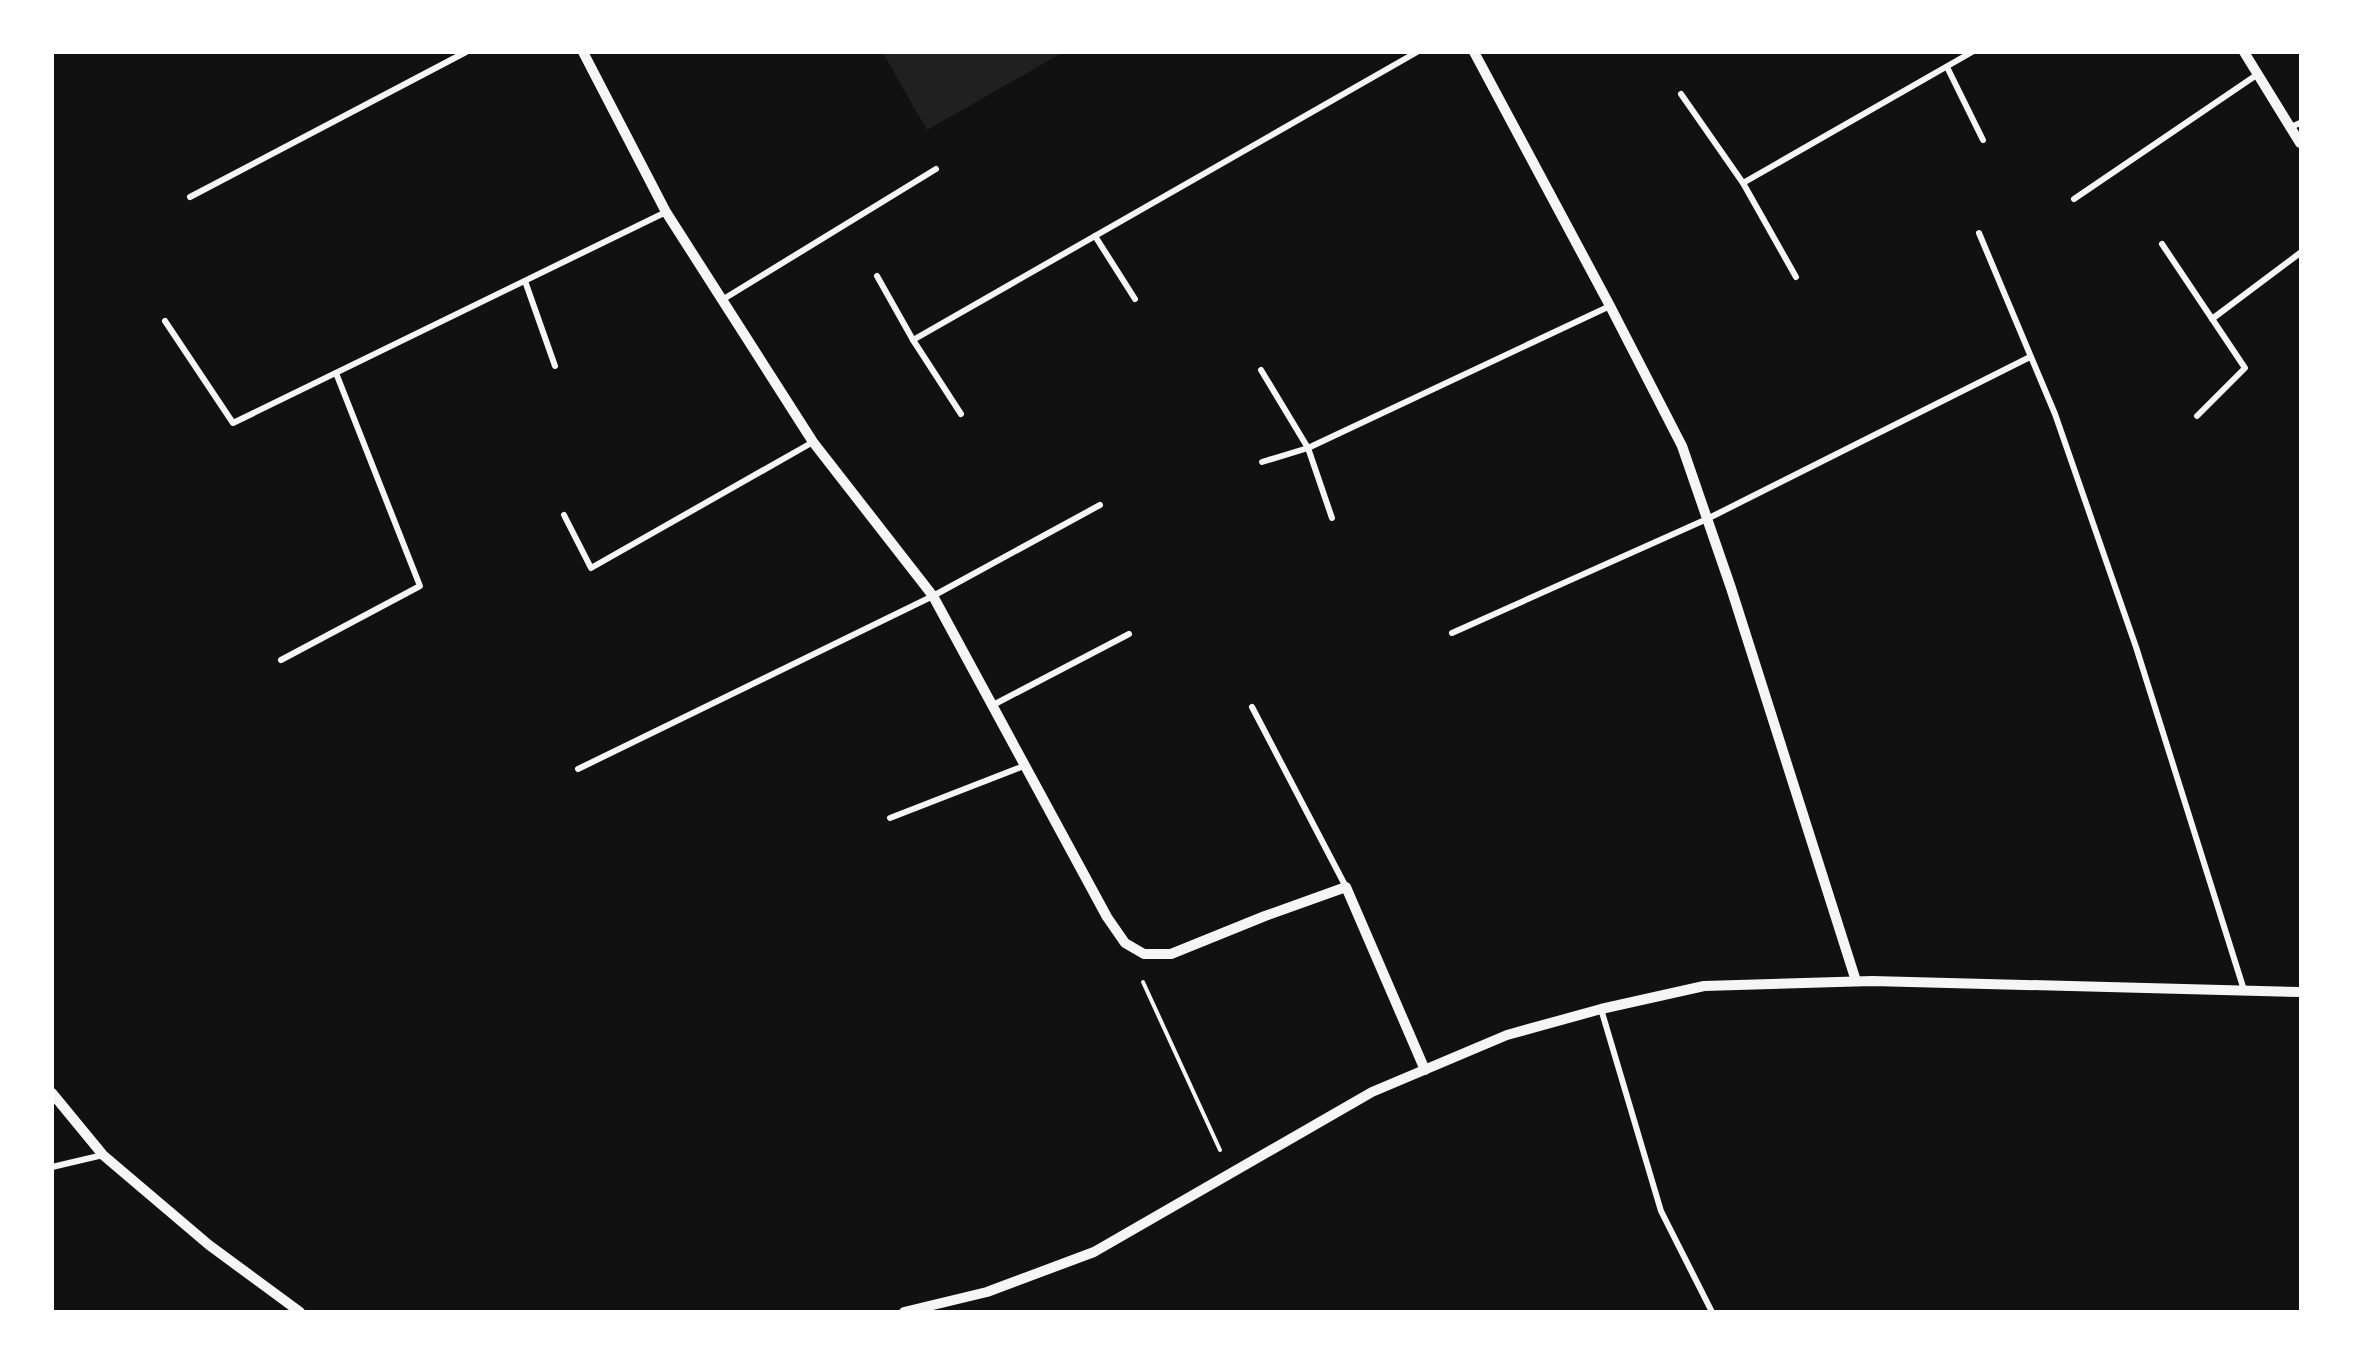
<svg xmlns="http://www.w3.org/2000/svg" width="2353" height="1364" font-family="'DejaVu Sans',sans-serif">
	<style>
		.green { fill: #202020 }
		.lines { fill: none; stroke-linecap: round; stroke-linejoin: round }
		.path { stroke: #f5f5f5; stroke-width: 4 }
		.minor { stroke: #f5f5f5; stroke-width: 6 }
		.tertiary { stroke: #f5f5f5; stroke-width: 10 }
	</style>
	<rect width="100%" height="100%" fill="#111"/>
	<path class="green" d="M883,53H1062L927,130Z"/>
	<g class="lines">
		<path class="path" d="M1143,982L1220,1150"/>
		<g class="minor">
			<path d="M1947,67L1983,140"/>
			<path d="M1681,94L1743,183L1796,277"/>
			<path d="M2291,127L2300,123"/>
			<path d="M1743,183L1972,52"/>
			<path d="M190,197L466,52"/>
			<path d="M2074,199L2258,74"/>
			<path d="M1979,233L2055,414L2136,647L2244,990"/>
			<path d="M1095,236L1135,299"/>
			<path d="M2162,244L2245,368L2197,416"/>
			<path d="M877,276L913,340L961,414"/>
			<path d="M525,281L555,366"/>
			<path d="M722,300L936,169"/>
			<path d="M2212,319L2300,253"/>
			<path d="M165,321L233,423L666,212"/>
			<path d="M913,340L1417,52"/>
			<path d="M1261,370L1308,448L1332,518"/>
			<path d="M1262,462L1308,448L1610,306"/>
			<path d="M564,515L591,568L813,442"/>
			<path d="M1452,633L1707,519L2030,357"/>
			<path d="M281,660L420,586L336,373"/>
			<path d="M993,705L1129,634"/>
			<path d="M1252,707L1346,887"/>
			<path d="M578,769L933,596L1100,505"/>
			<path d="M890,818L1024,766"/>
			<path d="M1601,1009L1661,1211L1712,1312"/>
			<path d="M52,1167L103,1155"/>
		</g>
		<g class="tertiary">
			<path d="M583,52L666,212L813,442L933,596L1107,917L1125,943L1144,954H1171L1265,916L1346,887L1425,1070"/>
			<path d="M1474,52L1610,306L1682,446L1731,588L1856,981"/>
			<path d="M2244,52L2300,143"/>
			<path d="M52,1093L103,1155L209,1245L300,1312"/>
			<path d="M904,1312L987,1292L1094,1252L1372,1092L1507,1035L1601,1009L1704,986L1872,981L2300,992"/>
		</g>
	</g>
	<rect width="2353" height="1364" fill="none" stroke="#ffffff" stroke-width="108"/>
</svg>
